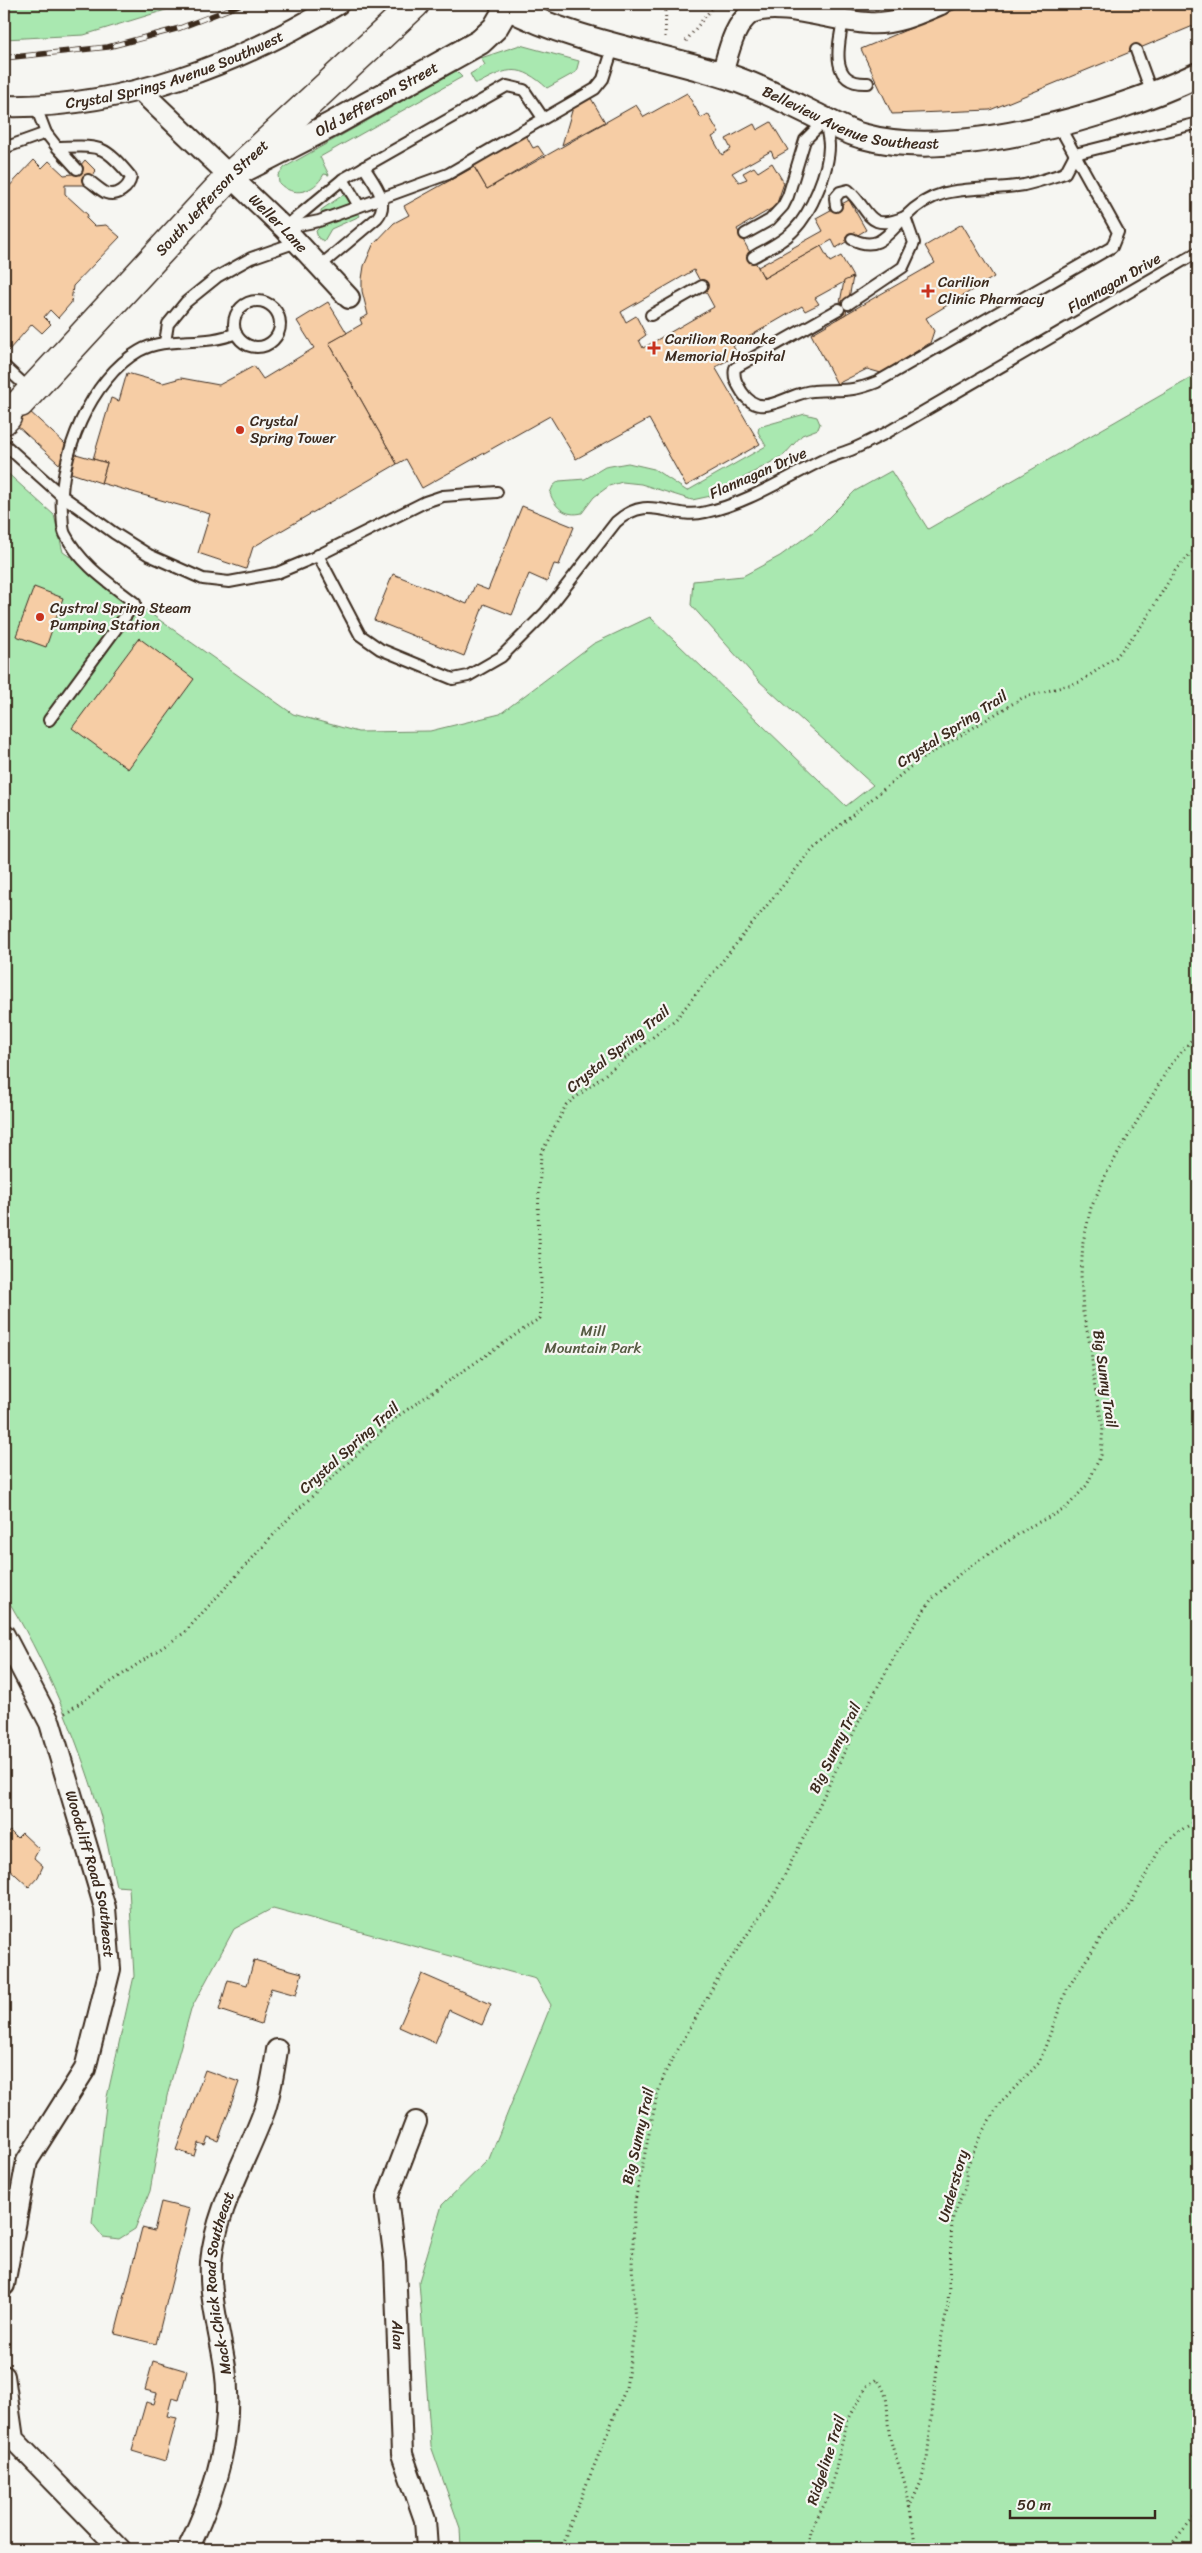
<svg xmlns="http://www.w3.org/2000/svg" width="1202" height="2553" font-family="Sriracha,sans-serif">
	<style>
		.green { fill: #a9e8b0; stroke: #728967 }
		.lines { fill: none; stroke-linecap: round; stroke-linejoin: round }
		.stream { stroke: #728fa0; stroke-width: 5.5 }
		.building { fill: #f6cda5; stroke: #3b2a1e; fill-rule: evenodd }
		.service-casing { stroke: #3b2a1e; stroke-width: 14 }
		.minor-casing { stroke: #3b2a1e; stroke-width: 24 }
		.tertiary-casing { stroke: #3b2a1e; stroke-width: 28 }
		.secondary-casing { stroke: #3b2a1e; stroke-width: 31 }
		.path { stroke: #3b2a1e; stroke-width: 3; stroke-dasharray: 1 4; stroke-linecap: butt }
		.service { stroke: #f6f6f2; stroke-width: 10 }
		.minor { stroke: #f6f6f2; stroke-width: 20 }
		.tertiary { stroke: #f6f6f2; stroke-width: 24 }
		.secondary { stroke: #f6f6f2; stroke-width: 28 }
		.rail-casing { stroke: #3b2a1e; stroke-width: 5.5 }
		.rail { stroke: #f6f6f2; stroke-width: 4; stroke-dasharray: 11; stroke-linecap: butt }
		.poi-dot { fill: #c8321e; stroke: #f6f6f2; stroke-width: 2 }
		.labels { text-anchor: middle; stroke-width: 4.5; stroke-linejoin: round; paint-order: stroke }
		.street-label { font-size: 15px; fill: #3b2a1e; stroke: #f6f6f2 }
		.poi-label { font-size: 15px; fill: #3b2a1e; stroke: #f6f6f2; text-anchor: start }
		.park-label { font-size: 15px; fill: #565a42; stroke: #f6f6f2 }
	</style>
	<rect width="100%" height="100%" fill="#f6f6f2"/>
	<filter id="ink" filterUnits="userSpaceOnUse"><feTurbulence type="fractalNoise" baseFrequency=".02" numOctaves="2"/><feDisplacementMap in="SourceGraphic" scale="10" xChannelSelector="R" yChannelSelector="G"/><feConvolveMatrix kernelMatrix="1 2 1 2 8 2 1 2 1" color-interpolation-filters="sRGB"/></filter>
	<g filter="url(#ink)">
		<g class="green">
			<path d="M4,4H185L84,35L4,39Z"/>
			<path d="M520,45L579,61L576,72L547,88C521,64 508,67 479,83H475L470,74L485,65L481,58Z"/>
			<path d="M456,71L462,77L320,157L329,175L324,174C314,193 293,198 279,183L278,175L285,167Z"/>
			<path d="M343,195L349,199L348,205L321,213V210Z"/>
			<path d="M358,212L360,216L331,229L324,241L318,238L316,231L321,226Z"/>
			<path d="M1198,374V2549H461L460,2528L431,2446L419,2281L442,2205L489,2159L551,2005L536,1979L273,1908L234,1929L191,2009L167,2096L150,2191L135,2229L119,2239L103,2237L92,2223L107,2097L134,1976L129,1887L116,1886C110,1860 106,1832 98,1807C76,1735 44,1657 4,1594V470L54,515L63,552L293,714L358,732L430,731L500,714L593,644L650,617L846,806L873,785L758,680L691,605L693,581L743,576L780,556L817,529L855,491L891,471L928,529Z"/>
			<path d="M805,414L817,417L820,424L818,429L802,435L784,455L711,496L692,500L641,484L622,482L609,486L594,497L582,513C566,517 555,508 550,493L553,486L559,481L585,479L605,467L628,463L654,469L687,491L766,446L758,432L759,427Z"/>
		</g>
		<g class="lines">
			<path class="stream" d="M610,4H611"/>
		</g>
		<g class="building">
			<path d="M968,4H1198V24L990,110L892,114L861,49Z"/>
			<path d="M687,93L701,118L708,114L719,133L712,137L722,155L731,149L726,139L754,124L757,130L771,122L788,150L774,158L771,151L732,173L739,182L747,179L743,173L754,167L758,172L772,163L784,183L776,206L737,229L764,278L821,246L830,262L841,256L853,277L815,298L819,304L805,311L802,306L733,346L738,355L715,367L760,444L686,486L649,419L576,459L550,416L422,488L406,459L397,464L329,343L362,324L360,319L368,315L362,291V279L364,266L373,245L394,223L409,215L404,206L474,167L487,189L636,105L644,117ZM694,270L714,307L643,348L639,340L646,335L636,316L626,322L621,312Z"/>
			<path d="M589,95L605,122L562,145L574,104Z"/>
			<path d="M524,132L533,148L538,146L544,155L487,189L472,163Z"/>
			<path d="M34,160L42,168L49,161L64,175L73,174L85,160L96,171L84,185H65V194L88,215L86,218L94,226L106,225L120,237L73,286L71,303L58,318L50,310L44,317L51,324L42,333L32,324L8,351L4,347V192Z"/>
			<path d="M849,200L866,230L836,248L832,240L764,278L758,267L823,231L816,218Z"/>
			<path d="M962,224L994,277L926,318L934,331L930,343L881,373L867,369L837,384L811,334L935,263L925,246Z"/>
			<path d="M853,277L846,314L837,319L844,281Z"/>
			<path d="M328,302L347,333L329,343L397,464L253,547L246,569L198,553L210,514L101,483L107,463L93,459L111,398L119,401L127,373L163,383L181,378L219,385L254,366L263,379L314,348L297,321Z"/>
			<path d="M4,388L76,454L107,463L101,483L68,472L4,414Z"/>
			<path d="M522,506L574,527L559,565L554,564L547,582L529,574L512,615L484,604L464,656L374,620L393,574L467,604L475,585L488,590Z"/>
			<path d="M34,587L63,598L46,647L16,636Z"/>
			<path d="M139,638L194,679L128,769L72,728Z"/>
			<path d="M10,1831L17,1838L22,1833L39,1849L34,1858L43,1866L38,1877L29,1887L4,1864V1836Z"/>
			<path d="M254,1960L302,1973L296,1995L271,1988L261,2024L219,2010L228,1980L247,1985Z"/>
			<path d="M422,1974L491,2004L482,2025L449,2010L435,2043L399,2027Z"/>
			<path d="M205,2070L239,2082L218,2141L208,2137L205,2145L198,2143L194,2156L176,2150Z"/>
			<path d="M161,2202L190,2209L156,2344L115,2334L142,2228L154,2231Z"/>
			<path d="M153,2361L187,2371L179,2400L172,2398L167,2416L177,2418L165,2461L132,2451L146,2402L154,2404L157,2393L145,2390Z"/>
		</g>
		<g class="lines">
			<defs>
				<g id="service">
					<path d="M843,21C838,46 829,85 868,83"/>
					<path d="M1136,50L1152,94"/>
					<path d="M36,107L46,133L57,147"/>
					<path d="M4,148L46,133"/>
					<path d="M1075,154L1198,123"/>
					<path d="M77,169L57,147C100,146 103,143 131,177C129,188 117,197 106,193C100,190 94,184 88,180"/>
					<path d="M343,179L359,206"/>
					<path d="M836,206L835,198L840,192L848,190C871,210 866,233 905,217C887,235 878,252 852,239"/>
					<path d="M285,227L343,179L507,86L524,90L543,118"/>
					<path d="M284,228L319,221L448,174L595,89L603,79L614,45"/>
					<path d="M745,234L770,220L783,206L788,196L805,140L825,120C826,128 829,138 829,146C829,170 811,213 794,230C783,242 767,249 753,257"/>
					<path d="M320,266L377,218C391,202 373,182 364,167"/>
					<circle cx="257" cy="324" r="23"/>
					<path d="M848,304L903,267L914,243L905,217C941,180 978,193 1024,185C1038,182 1052,177 1065,173L1075,154"/>
					<path d="M839,309L735,368C733,378 737,384 742,392C761,422 788,392 813,391C840,389 850,393 877,382L1112,247L1118,232L1058,124"/>
					<path d="M651,315L702,286"/>
					<path d="M165,342L168,324L186,302L217,277L251,258L297,242"/>
					<path d="M4,366L30,390"/>
					<path d="M4,444L61,495L114,533L149,555L203,579L229,582L277,573L313,558L425,502L443,496L497,492"/>
					<path d="M318,555L360,635L380,649L453,679L468,676L501,657L545,613L616,522C650,492 670,521 706,512C745,504 786,478 821,461C831,456 843,453 853,449C865,444 876,438 888,432L1198,252"/>
					<path d="M49,720L135,603C108,582 81,565 65,534C62,528 63,519 62,512C58,457 91,378 139,351C167,335 204,347 236,333"/>
				</g>
				<g id="minor">
					<path d="M722,74C728,55 733,25 751,13C779,0 836,22 868,23C894,25 918,14 941,4"/>
					<path id="s1" d="M140,90L284,228L349,298"/>
					<path id="s2" d="M4,106C122,109 239,64 338,4"/>
					<path id="s3" d="M4,1635L50,1723L105,1908L110,1969L85,2069L27,2161L4,2285"/>
					<path id="s4" d="M416,2122L387,2198L395,2262L402,2454L425,2520L427,2549"/>
					<path d="M4,2376L13,2439L120,2549"/>
					<path id="s5" d="M188,2549C216,2491 234,2432 225,2367C220,2333 209,2297 211,2262C216,2208 247,2159 265,2109C271,2090 274,2070 277,2050"/>
				</g>
				<g id="tertiary">
					<path id="s6" d="M502,4C569,41 648,52 720,74C754,84 786,101 817,116C831,123 847,132 862,136C954,162 1113,115 1198,75"/>
					<path id="s7" d="M245,169L329,126L480,42L495,28L509,4"/>
				</g>
				<g id="secondary">
					<path id="s8" d="M20,403L229,177L415,4"/>
					<path d="M4,420L7,417"/>
				</g>
			</defs>
			<use href="#service" class="service-casing"/>
			<use href="#minor" class="minor-casing"/>
			<use href="#tertiary" class="tertiary-casing"/>
			<use href="#secondary" class="secondary-casing"/>
			<g class="path">
				<path d="M658,4L666,8L684,4"/>
				<path d="M665,37L666,8"/>
				<path d="M686,41L715,4"/>
				<path d="M65,1713L184,1633L289,1518L398,1416L540,1318L541,1281L538,1214L541,1154L566,1105L676,1019L813,848L915,763L1022,698L1080,682L1116,657L1143,624L1176,569L1198,546"/>
				<path d="M909,2508L921,2482L927,2459L939,2350L948,2305L952,2220L965,2187L967,2167L981,2134L999,2104L1039,2063L1067,1989L1100,1939L1128,1909L1158,1852L1178,1832L1198,1820"/>
				<path d="M560,2549L626,2388L635,2325L632,2265L635,2201L657,2095L666,2071L718,1978L776,1892L811,1823L858,1723L898,1650L931,1600L962,1572L1029,1527L1065,1509L1087,1485L1101,1455L1103,1427L1094,1383L1091,1349L1083,1312L1081,1275L1083,1242L1091,1208L1106,1174L1169,1067L1198,1032"/>
				<path d="M808,2549L810,2531L829,2496L847,2422L867,2386L877,2379C892,2397 885,2416 890,2437C893,2452 899,2464 903,2477C910,2500 912,2526 916,2549"/>
				<path d="M1167,2549L1198,2514"/>
			</g>
			<use href="#service" class="service"/>
			<use href="#minor" class="minor"/>
			<use href="#tertiary" class="tertiary"/>
			<use href="#secondary" class="secondary"/>
			<defs>
				<path id="rail" d="M4,58L108,47L180,28L242,4"/>
			</defs>
			<use href="#rail" class="rail-casing"/>
			<use href="#rail" class="rail"/>
		</g>
	</g>
	<g class="poi-dot">
		<path d="M925.5 283.5h5v5h5v5h-5v5h-5v-5h-5v-5h5z"/>
		<path d="M651.5 340.5h5v5h5v5h-5v5h-5v-5h-5v-5h5z"/>
		<circle cx="240" cy="430" r="5"/>
		<circle cx="40" cy="617" r="5"/>
	</g>
	<g class="labels">
		<g class="street-label">
			<text dy="5" stroke="none"><textPath href="#s2" startOffset="176">Crystal Springs Avenue Southwest</textPath></text>
			<text dy="5" stroke="none"><textPath href="#s7" startOffset="149">Old Jefferson Street</textPath></text>
			<text dy="5" stroke="none"><textPath href="#s6" startOffset="369">Belleview Avenue Southeast</textPath></text>
			<text dy="5" stroke="none"><textPath href="#s8" startOffset="281">South Jefferson Street</textPath></text>
			<text dy="5" stroke="none"><textPath href="#s1" startOffset="192">Weller Lane</textPath></text>
			<text transform="translate(1114 283) rotate(-30)" y="5">Flannagan Drive</text>
			<text transform="translate(758 473) rotate(-24)" y="5">Flannagan Drive</text>
			<text transform="translate(952 729) rotate(-33)" y="5">Crystal Spring Trail</text>
			<text transform="translate(618 1049) rotate(-39)" y="5">Crystal Spring Trail</text>
			<text transform="translate(1105 1379) rotate(82)" y="5">Big Sunny Trail</text>
			<text transform="translate(349 1448) rotate(-42)" y="5">Crystal Spring Trail</text>
			<text transform="translate(835 1748) rotate(-64)" y="5">Big Sunny Trail</text>
			<text dy="5" stroke="none"><textPath href="#s3" startOffset="256">Woodcliff Road Southeast</textPath></text>
			<text transform="translate(638 2136) rotate(-77)" y="5">Big Sunny Trail</text>
			<text transform="translate(953 2186) rotate(-74)" y="5">Understory</text>
			<text dy="5" stroke="none"><textPath href="#s5" startOffset="274">Mack-Chick Road Southeast</textPath></text>
			<text dy="5" stroke="none"><textPath href="#s4" startOffset="219">Alan</textPath></text>
			<text transform="translate(826 2460) rotate(-72)" y="5">Ridgeline Trail</text>
		</g>
		<g class="poi-label">
			<text x="938" y="287">Carilion<tspan x="938" dy="17">Clinic Pharmacy</tspan></text>
			<text x="665" y="344">Carilion Roanoke<tspan x="665" dy="17">Memorial Hospital</tspan></text>
			<text x="250" y="426">Crystal<tspan x="250" dy="17">Spring Tower</tspan></text>
			<text x="50" y="613">Cystral Spring Steam<tspan x="50" dy="17">Pumping Station</tspan></text>
		</g>
		<g class="park-label">
			<text x="593" y="1336">Mill<tspan x="593" dy="17">Mountain Park</tspan></text>
		</g>
	</g>
	<rect width="1202" height="2553" fill="none" stroke="#f6f6f2" stroke-width="20"/>
	<rect x="10" y="10" width="1182" height="2533" fill="none" stroke="#3b2a1e" stroke-width="2" filter="url(#ink)"/>
	<path d="M1010 2510v8h145v-8" fill="none" stroke="#3b2a1e" stroke-width="2.5"/>
	<text x="1017" y="2510" font-size="15" fill="#3b2a1e" stroke="#f6f6f2" stroke-width="4" paint-order="stroke">50 m</text>
</svg>
